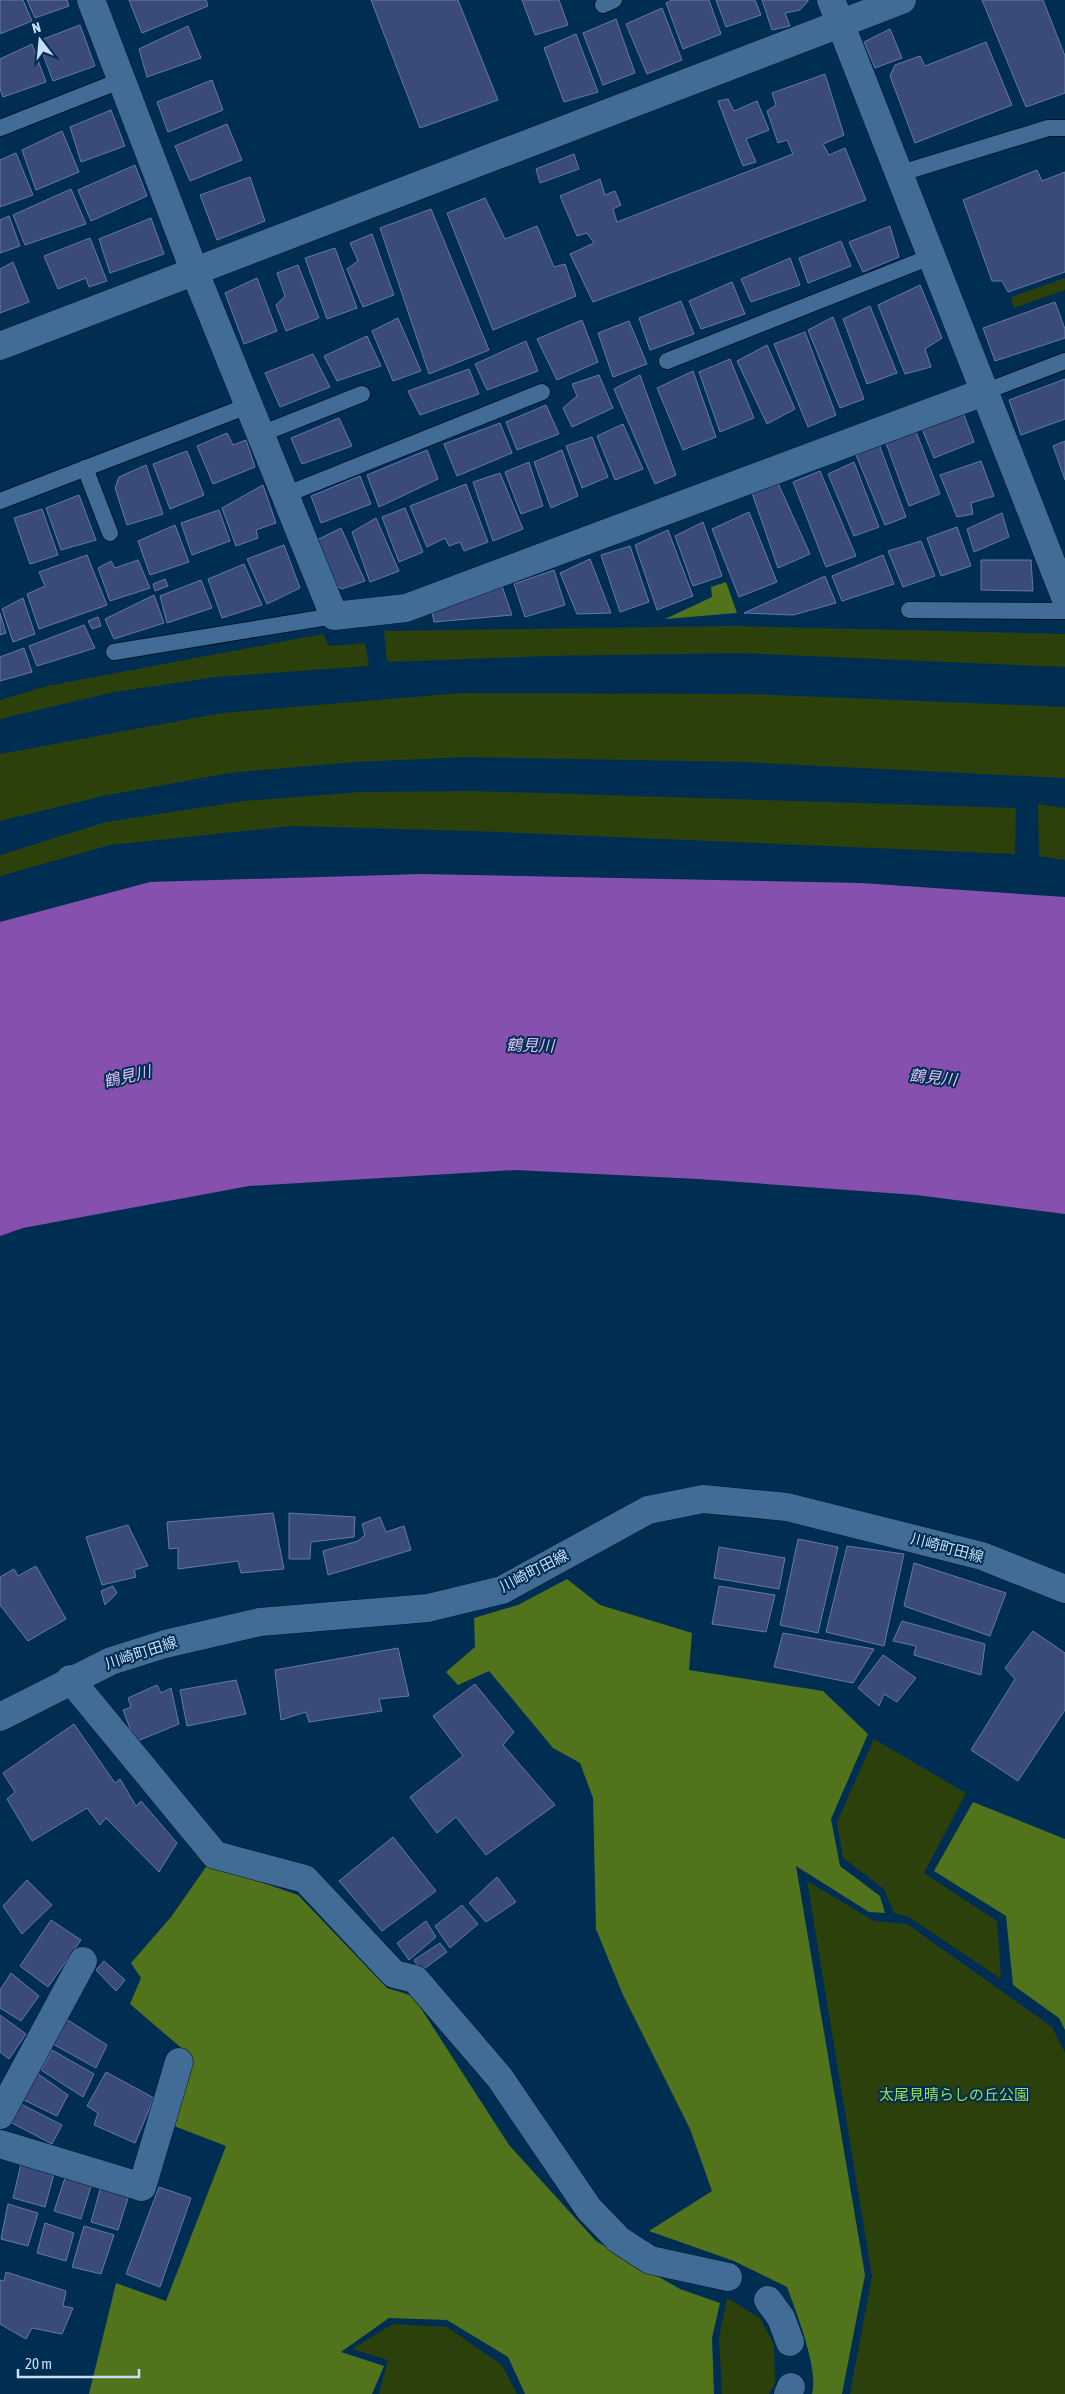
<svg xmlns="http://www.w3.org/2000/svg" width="1065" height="2394" font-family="'Asap Condensed','Noto Sans JP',sans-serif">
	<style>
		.green { fill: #2b400b }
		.forest { fill: #50731b }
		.water { fill: #8650ae }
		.building { fill: #3a4a79; stroke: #6678ab }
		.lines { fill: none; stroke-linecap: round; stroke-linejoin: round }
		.lane-casing { stroke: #02162a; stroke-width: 18 }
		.street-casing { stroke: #02162a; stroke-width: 29 }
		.secondary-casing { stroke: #02162a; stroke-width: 29 }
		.lane { stroke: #416c96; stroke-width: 16 }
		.street { stroke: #416c96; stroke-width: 28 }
		.secondary { stroke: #416c96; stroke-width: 28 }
		.labels { text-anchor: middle; stroke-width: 4; stroke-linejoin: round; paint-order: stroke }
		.street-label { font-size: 15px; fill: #c8dff7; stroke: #002e53 }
		.park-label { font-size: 15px; fill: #a3de52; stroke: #002e53 }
		.water-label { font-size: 16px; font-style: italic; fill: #dcc1f2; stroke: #002e53 }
	</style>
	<rect width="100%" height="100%" fill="#002e53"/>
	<g class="green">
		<path d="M1065,278V290L1014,308L1011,297Z"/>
		<path d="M734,626L1065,634V667L738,653L546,656L387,662L384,631Z"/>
		<path d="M323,634L329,646L365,643L369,666L217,677L114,692L0,719V700L47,686Z"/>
		<path d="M461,693L750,694L1065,707V778L743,762L466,757L354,762L229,773L103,796L0,821V754L222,713Z"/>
		<path d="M474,791L1016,808L1015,854L474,831L292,826L110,845L0,876V855L106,822L244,801L361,792Z"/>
		<path d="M1038,804L1065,808V860L1039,856Z"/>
		<path d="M874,1739L966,1793L924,1873L997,1921L1001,1979L909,1917L894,1913L884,1889L843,1858L837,1822Z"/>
		<path d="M807,1881L874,1921L907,1924L1052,2027L1065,2053V2394H850L872,2276Z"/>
		<path d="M727,2298L760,2318L774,2345L775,2384L769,2394H722L719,2338Z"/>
		<path d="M393,2324L447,2327L502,2365L517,2394H379L388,2360L352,2349Z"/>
	</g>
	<g class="forest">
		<path d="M726,582L737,613L665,619L712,597L711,587Z"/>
		<path d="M567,1579L600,1605L692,1633L689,1670L823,1691L868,1734L831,1819L840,1866L880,1896L885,1913L869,1912L796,1866L865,2275L842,2394H812C819,2369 796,2312 787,2287L734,2261L649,2231L712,2191L690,2129L623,1995L596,1929L593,1798L580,1763L553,1748L489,1671L458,1685L446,1672L475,1647L474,1618L518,1605Z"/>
		<path d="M973,1802L1065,1839V2030L1059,2018L1013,1985L1006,1916L934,1871Z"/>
		<path d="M208,1864L298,1895L387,1988L413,1996L509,2145L596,2241L680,2289L720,2303L712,2338L714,2394H525L508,2357L447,2320L389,2318L341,2352L384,2366L372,2394H89L116,2283L166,2301L226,2146L174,2126L193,2058L130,2004L141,1978L131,1963L171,1917Z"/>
	</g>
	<path class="water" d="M421,874L861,883L1065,897V1214L916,1195L698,1179L515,1170L249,1186L23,1228L0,1236V922L150,882Z"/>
	<g class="building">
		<path d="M0,0H23L32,21L0,34Z"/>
		<path d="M27,0H67L69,6L35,18Z"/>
		<path d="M129,0H206L208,6L142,33Z"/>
		<path d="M371,0H458L498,100L420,128Z"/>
		<path d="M522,0H559L568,25L535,35Z"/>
		<path d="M672,0H709L721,34L683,49L666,3Z"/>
		<path d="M716,0H755L761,15L726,27Z"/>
		<path d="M762,0H808V1L800,10L785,13L790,26L772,30Z"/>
		<path d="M982,0H1043L1065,56V93L1026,107Z"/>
		<path d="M662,8L682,60L647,74L626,24Z"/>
		<path d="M616,19L635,73L603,85L583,33Z"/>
		<path d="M80,25L95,66L53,81L38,41Z"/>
		<path d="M188,26L201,58L147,77L139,49Z"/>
		<path d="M890,29L902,58L875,68L864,42Z"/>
		<path d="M576,34L598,92L564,102L544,48Z"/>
		<path d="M986,42L1012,105L915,143L890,76L895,65L920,56L925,66Z"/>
		<path d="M32,44L46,82L3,97L0,89V59Z"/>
		<path d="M825,74L844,135L823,144L829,155L845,148L866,200L593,302L570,254L594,243L587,233L577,236L560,196L600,179L605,195L615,191L621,205L613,209L617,222L793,154L787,140L778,143L767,111L776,105L772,93Z"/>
		<path d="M212,80L223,110L168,132L157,102Z"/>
		<path d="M728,99L734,111L757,101L769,130L746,139L756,162L743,166L718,101Z"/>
		<path d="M111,110L125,146L81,162L70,127Z"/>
		<path d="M227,124L242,160L190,181L175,146Z"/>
		<path d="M62,131L79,172L36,190L22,150Z"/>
		<path d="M16,153L33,195L0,207V160Z"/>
		<path d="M574,154L579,169L540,183L536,169Z"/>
		<path d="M135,165L147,196L91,221L78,190Z"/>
		<path d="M1037,170L1042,181L1065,172V272L1008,292L1002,281H992L963,200Z"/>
		<path d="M250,177L265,221L217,240L200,195Z"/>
		<path d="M71,189L86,224L25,245L13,215Z"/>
		<path d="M485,198L505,239L537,226L554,267L565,264L576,296L493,330L447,213Z"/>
		<path d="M431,209L489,350L429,374L380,228Z"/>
		<path d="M9,216L20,246L0,253V220Z"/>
		<path d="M151,218L164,254L110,273L99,239Z"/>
		<path d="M890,226L899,257L863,272L849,242Z"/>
		<path d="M372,234L394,295L363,307L347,269L358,261L350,243Z"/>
		<path d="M90,238L107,281L89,287L86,278L58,289L44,256Z"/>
		<path d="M841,241L851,266L808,283L799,258Z"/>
		<path d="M335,248L357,308L327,319L305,258Z"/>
		<path d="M790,258L800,285L751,302L741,279Z"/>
		<path d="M13,262L29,302L0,313V269Z"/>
		<path d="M298,265L319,318L286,331L276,305L285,296L277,273Z"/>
		<path d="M257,278L277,331L244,344L225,293Z"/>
		<path d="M732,282L745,314L701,329L689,301Z"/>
		<path d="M920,285L942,338L925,349L931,367L905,374L878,305Z"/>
		<path d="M681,301L694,334L650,350L639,318Z"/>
		<path d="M1055,302L1065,329V338L995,361L983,328Z"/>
		<path d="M870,306L897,373L867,384L843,319Z"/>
		<path d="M833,317L864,399L840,408L808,330Z"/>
		<path d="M398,318L421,371L393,381L372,331Z"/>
		<path d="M582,320L598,362L557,380L537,339Z"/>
		<path d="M629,321L647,364L613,377L598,333Z"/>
		<path d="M805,332L836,415L808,427L774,344Z"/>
		<path d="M367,336L381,366L337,381L324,356Z"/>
		<path d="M526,341L538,371L487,390L475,364Z"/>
		<path d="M767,345L795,409L767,424L737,361Z"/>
		<path d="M313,354L330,387L280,407L265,373Z"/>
		<path d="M730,359L754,418L720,432L699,372Z"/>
		<path d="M469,369L479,394L420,415L408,391Z"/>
		<path d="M693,371L716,437L683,450L657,388Z"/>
		<path d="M599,375L613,408L572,427L563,408L577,396L572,384Z"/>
		<path d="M640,375L676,475L655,484L614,389Z"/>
		<path d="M1065,379V419L1021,435L1009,400Z"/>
		<path d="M546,405L559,434L517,450L506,422Z"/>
		<path d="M963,412L974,442L934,458L922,429Z"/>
		<path d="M339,418L352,446L302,464L291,438Z"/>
		<path d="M500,423L512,453L457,476L444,444Z"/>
		<path d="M623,424L643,469L615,480L597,436Z"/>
		<path d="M915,429L940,494L909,506L886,443Z"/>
		<path d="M227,433L233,445L246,440L255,467L213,484L197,446Z"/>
		<path d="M592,437L608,477L582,488L566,446Z"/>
		<path d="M1065,441V480L1053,446Z"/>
		<path d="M879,444L906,517L885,525L856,455Z"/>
		<path d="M427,450L438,479L379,507L367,475Z"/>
		<path d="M562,450L578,496L551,508L534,462Z"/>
		<path d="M187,451L204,495L170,509L153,464Z"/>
		<path d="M981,461L994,496L971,503L973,514L957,517L940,475Z"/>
		<path d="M529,462L543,506L521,514L505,472Z"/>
		<path d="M854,462L879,527L854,536L828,474Z"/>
		<path d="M146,465L163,514L127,525L115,488L119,477Z"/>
		<path d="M820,471L856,556L826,567L793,482Z"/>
		<path d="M500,473L523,529L493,541L473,482Z"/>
		<path d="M360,476L371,504L321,523L311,496Z"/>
		<path d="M778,483L810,554L778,568L752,493Z"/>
		<path d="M466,484L488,542L464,551L460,542L449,546L445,538L427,547L410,506Z"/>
		<path d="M263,485L276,523L256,530L258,538L236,546L222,508Z"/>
		<path d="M79,495L96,540L61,550L46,508Z"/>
		<path d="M405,508L423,552L399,562L382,517Z"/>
		<path d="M42,509L58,555L30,564L14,518Z"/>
		<path d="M219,510L230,541L192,555L181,523Z"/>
		<path d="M749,512L777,582L739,597L712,529Z"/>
		<path d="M1002,513L1009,537L974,552L967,529Z"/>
		<path d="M376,518L399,571L370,582L352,532Z"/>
		<path d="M703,522L722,576L693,586L675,536Z"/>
		<path d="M175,525L189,562L150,575L138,541Z"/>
		<path d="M957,527L971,566L941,576L927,538Z"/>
		<path d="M341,528L365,581L342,589L330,582L315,541Z"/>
		<path d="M668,530L693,596L657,610L635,545Z"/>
		<path d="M921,541L935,576L903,587L888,551Z"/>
		<path d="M284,545L300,588L267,604L247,559Z"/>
		<path d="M630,546L649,602L620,612L601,555Z"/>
		<path d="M87,555L107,605L39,629L27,594L45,586L39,572Z"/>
		<path d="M883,555L894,584L842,601L832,576Z"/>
		<path d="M590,559L611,613L577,614L560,573Z"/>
		<path d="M138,560L150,588L110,601L98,568L111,561L115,568Z"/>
		<path d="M981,560H1031L1033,591L981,590Z"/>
		<path d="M244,564L262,605L222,618L208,579Z"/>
		<path d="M554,570L565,605L525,617L514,584Z"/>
		<path d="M825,576L836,603L793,615L744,613Z"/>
		<path d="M165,579L168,586L155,591L153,584Z"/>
		<path d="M201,580L212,608L167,623L160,596Z"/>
		<path d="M502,586L512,615L434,622L432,612Z"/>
		<path d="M154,595L164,623L114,639L105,619Z"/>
		<path d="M23,598L35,634L13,642L2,609Z"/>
		<path d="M0,613L6,633L0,635Z"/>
		<path d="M98,617L101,626L92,629L88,621Z"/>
		<path d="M84,625L95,648L37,666L29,646Z"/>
		<path d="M24,648L32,672L0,681V657Z"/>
		<path d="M273,1513L284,1569L241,1573L238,1561L178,1569V1548L169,1549L167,1522Z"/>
		<path d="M289,1513L355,1517L354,1537L311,1542L310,1559H289Z"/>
		<path d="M380,1517L386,1532L404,1526L411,1550L328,1575L323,1551L358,1541L365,1535L362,1524Z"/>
		<path d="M128,1525L148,1566L134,1570L136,1577L102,1585L86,1537Z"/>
		<path d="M798,1539L838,1547L818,1633L780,1625Z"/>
		<path d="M847,1546L904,1554L884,1646L826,1632Z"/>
		<path d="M719,1547L785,1558L779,1589L714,1578Z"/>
		<path d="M914,1563L1006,1593L990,1636L904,1606Z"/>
		<path d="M36,1566L66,1619L28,1641L0,1605V1577L14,1569L18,1576Z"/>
		<path d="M113,1586L117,1593L105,1605L101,1591Z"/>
		<path d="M719,1586L775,1595L766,1632L712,1624Z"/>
		<path d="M902,1621L985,1644L981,1675L914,1655L916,1646L893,1641Z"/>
		<path d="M1033,1631L1065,1653V1710L1018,1781L971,1750L1015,1679L1005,1668Z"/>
		<path d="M783,1633L874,1649L853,1683L774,1667Z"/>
		<path d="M398,1648L409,1696L379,1699L382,1711L309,1722L306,1712L281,1720L275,1670Z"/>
		<path d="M883,1655L916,1678L897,1702L884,1694L879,1706L858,1688Z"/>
		<path d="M236,1680L246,1714L187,1726L180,1690Z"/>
		<path d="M475,1684L514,1732L503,1745L555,1805L486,1855L456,1817L437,1833L410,1797L463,1756L433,1716Z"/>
		<path d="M157,1685L161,1693L171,1688L179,1724L135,1742L123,1710L131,1707L128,1698Z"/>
		<path d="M74,1724L115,1783L120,1779L136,1806L141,1801L177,1843L159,1872L106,1818L100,1825L87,1808L32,1841L7,1799L15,1792L3,1773Z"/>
		<path d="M393,1837L436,1891L382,1931L339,1881Z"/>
		<path d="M497,1877L516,1902L486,1922L469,1903Z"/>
		<path d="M27,1880L52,1905L22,1934L3,1906Z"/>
		<path d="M462,1905L478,1924L450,1948L435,1926Z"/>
		<path d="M51,1920L81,1940L48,1987L20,1966Z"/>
		<path d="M426,1921L436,1937L409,1960L397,1943Z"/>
		<path d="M440,1943L447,1952L421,1971L414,1960Z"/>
		<path d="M104,1961L125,1980L116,1991L96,1970Z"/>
		<path d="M11,1973L39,1996L21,2021L0,2008V1990Z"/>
		<path d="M0,2015L26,2034L9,2059L0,2052Z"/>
		<path d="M63,2017L107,2045L96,2068L51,2043Z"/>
		<path d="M52,2050L94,2074L83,2097L41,2070Z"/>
		<path d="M34,2071L68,2095L57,2116L22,2099Z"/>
		<path d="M106,2072L154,2098L135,2143L94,2125L98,2113L87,2106Z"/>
		<path d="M17,2102L62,2125L52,2144L8,2121Z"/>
		<path d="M22,2160L55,2170L45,2207L13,2198Z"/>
		<path d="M66,2175L92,2183L81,2219L54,2211Z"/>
		<path d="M101,2186L129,2195L118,2230L91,2222Z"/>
		<path d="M159,2187L191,2198L160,2287L126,2274Z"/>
		<path d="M8,2204L38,2213L28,2246L1,2239Z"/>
		<path d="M45,2223L74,2233L66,2261L37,2253Z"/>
		<path d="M84,2226L114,2235L101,2274L72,2267Z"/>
		<path d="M6,2272L66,2291L63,2306L73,2308L62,2334L32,2328L26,2339L0,2324V2280L4,2281Z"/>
	</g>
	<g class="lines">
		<defs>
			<g id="lane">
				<path d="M603,5L614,0"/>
				<path d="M0,128L122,80"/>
				<path d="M898,174L1048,128H1065"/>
				<path d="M667,361L930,257"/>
				<path d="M984,392L1065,361"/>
				<path d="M261,434L362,394"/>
				<path d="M85,468L110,533"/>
				<path d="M285,495L542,392"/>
				<path d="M0,501L250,405"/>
				<path d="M909,610L1065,611"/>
				<path d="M114,652L334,616"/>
			</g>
			<g id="street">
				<path d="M91,0L194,270L334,616L406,608L984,392"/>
				<path d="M831,0L1065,597"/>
				<path d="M70,1679L215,1855L305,1879L394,1974L415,1979L500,2078L589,2209L619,2240L650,2260L728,2277"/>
				<path d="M0,2115L83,1961"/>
				<path d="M0,2144L142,2187L179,2062"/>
				<path d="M768,2300L781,2318L790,2342"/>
				<path d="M788,2394L791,2387"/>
			</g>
			<g id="secondary">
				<path d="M0,346L902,0"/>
				<path d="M0,1717L111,1661L165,1644L260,1622L428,1608L502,1590L648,1510L703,1499L787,1507L982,1556L1065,1589"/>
			</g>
		</defs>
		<use href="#lane" class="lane-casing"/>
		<use href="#street" class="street-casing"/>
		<use href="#secondary" class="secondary-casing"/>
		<use href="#lane" class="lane"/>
		<use href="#street" class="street"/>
		<use href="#secondary" class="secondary"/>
	</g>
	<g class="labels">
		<g class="street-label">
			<text transform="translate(947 1548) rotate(15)" y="5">川崎町田線</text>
			<text transform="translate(534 1571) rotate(-27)" y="5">川崎町田線</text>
			<text transform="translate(141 1653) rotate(-18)" y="5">川崎町田線</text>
		</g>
		<g class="park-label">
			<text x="954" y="2100">太尾見晴らしの丘公園</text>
		</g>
		<g class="water-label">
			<text transform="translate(530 1045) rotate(1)" y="6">鶴見川</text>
			<text transform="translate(127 1076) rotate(-13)" y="6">鶴見川</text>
			<text transform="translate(933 1077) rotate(6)" y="6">鶴見川</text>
		</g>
	</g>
	<g transform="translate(40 40) rotate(344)" stroke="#002e53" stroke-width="4" paint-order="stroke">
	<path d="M0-4L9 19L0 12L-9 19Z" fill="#c8dff7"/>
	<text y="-8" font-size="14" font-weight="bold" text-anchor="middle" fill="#c8dff7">N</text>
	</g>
	<path d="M18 2369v8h121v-8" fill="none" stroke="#c8dff7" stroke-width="2.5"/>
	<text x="25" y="2369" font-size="15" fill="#c8dff7" stroke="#002e53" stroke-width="4" paint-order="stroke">20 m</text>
</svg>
